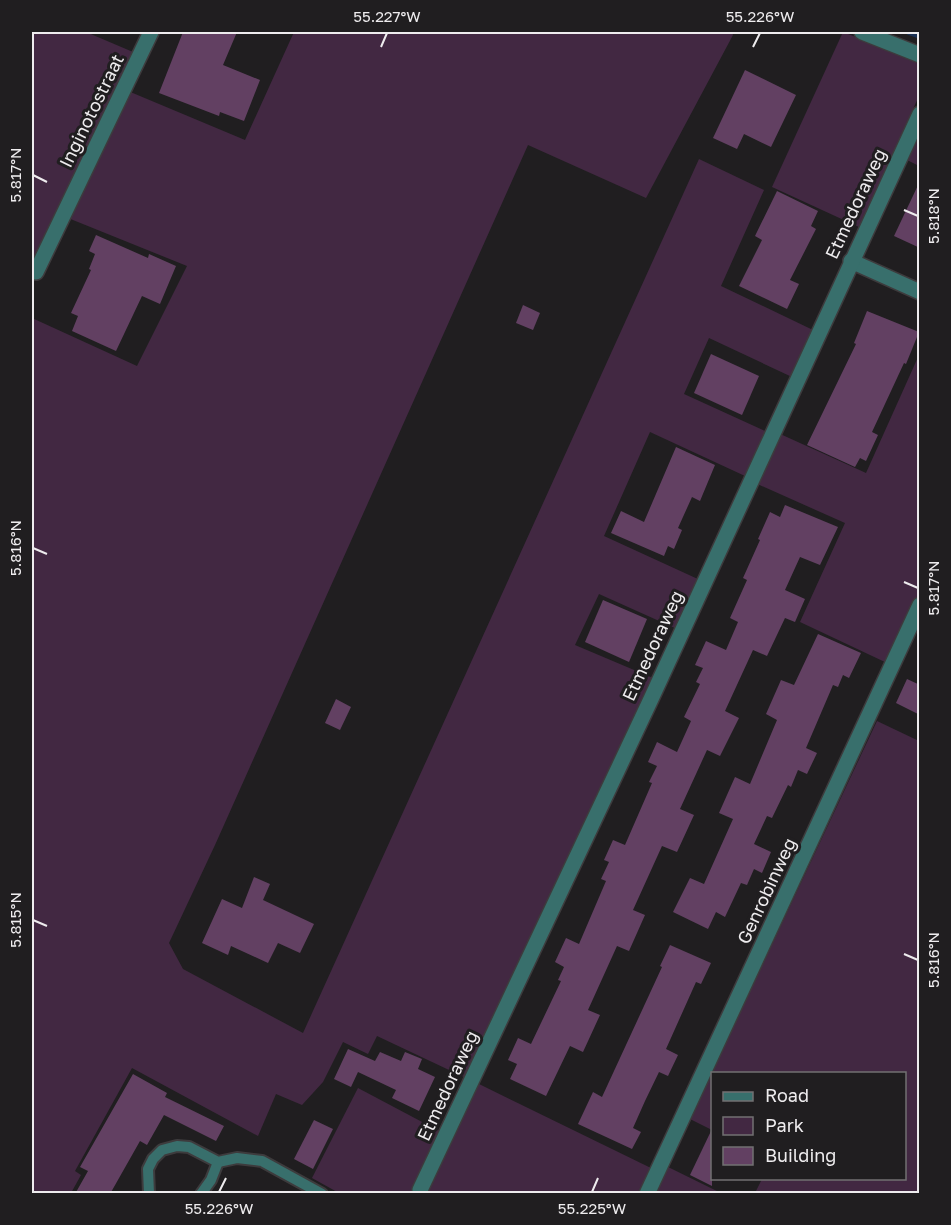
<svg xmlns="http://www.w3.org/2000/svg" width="951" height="1225" font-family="'Golos Text',sans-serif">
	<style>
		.green { fill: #422842 }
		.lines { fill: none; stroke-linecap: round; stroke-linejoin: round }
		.stream { stroke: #1b3155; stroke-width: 6 }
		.building { fill: #624062 }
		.service-casing { stroke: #3d3b3d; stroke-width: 14 }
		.minor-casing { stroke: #3d3b3d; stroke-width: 18 }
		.tertiary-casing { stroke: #3d3b3d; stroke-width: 18 }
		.service { stroke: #386f6c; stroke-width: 10 }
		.minor { stroke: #386f6c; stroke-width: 15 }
		.tertiary { stroke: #386f6c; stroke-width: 15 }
		.ticks { fill: none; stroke: #eeecee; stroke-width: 2 }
		.labels { text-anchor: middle; stroke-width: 6; stroke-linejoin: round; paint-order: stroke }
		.street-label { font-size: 18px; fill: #eeecee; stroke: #201e20 }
		.neatline { fill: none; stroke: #eeecee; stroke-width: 2 }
		.ticks-label { font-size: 15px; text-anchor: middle; fill: #eeecee }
	</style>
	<rect width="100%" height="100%" fill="#201e20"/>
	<g class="green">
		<path d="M32,32H86L133,52L32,261Z"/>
		<path d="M294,32H732L733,35L646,198L528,145L215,845L169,943L183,969L303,1033L699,159L764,190L721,286L813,330L792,377L709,338L684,394L765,431L745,476L650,432L604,536L700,580L677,629L599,594L575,645L653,678L466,1078L377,1036L368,1054L343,1042L323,1082L302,1105L276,1094L258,1136L132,1068L75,1171L81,1175L71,1193L32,1194V318L137,366L187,266L68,218L128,91L245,140Z"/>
		<path d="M843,32L919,62V96L859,227L772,187Z"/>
		<path d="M919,133V166L907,160Z"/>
		<path d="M919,355V594L887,663L800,622L845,523L755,483L778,433L866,473Z"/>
		<path d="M877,721L919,741V1193H755L762,1179L904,1178V1074H712V1130L690,1119Z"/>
		<path d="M477,1083L653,1169L642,1193L427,1194Z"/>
		<path d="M358,1088L441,1132L412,1193H339L312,1178Z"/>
		<path d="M666,1166L721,1193L653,1194Z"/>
	</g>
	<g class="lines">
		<path class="stream" d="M909,32L920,36"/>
	</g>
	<g class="building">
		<path d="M183,32H237L223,65L260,80L244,121L220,112L219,116L159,93Z"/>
		<path d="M745,70L796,95L771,147L744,134L737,149L713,138Z"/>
		<path d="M920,181V248L894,236Z"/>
		<path d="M777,191L818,211L811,226L816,229L790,280L799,284L787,309L739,286L762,240L755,236Z"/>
		<path d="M96,235L148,258L149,254L176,266L160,304L142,296L116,351L72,331L78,316L71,313L91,270L89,269L95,254L89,251Z"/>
		<path d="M523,305L540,313L533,330L516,323Z"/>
		<path d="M867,311L919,332L906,364L904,363L872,432L878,435L866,461L860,458L855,467L807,445L856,344L854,343Z"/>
		<path d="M711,354L759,376L742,415L694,393Z"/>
		<path d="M676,447L715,465L700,501L692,497L678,528L682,530L674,549L668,546L664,556L611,533L621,511L644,522Z"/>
		<path d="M785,505L838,527L820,565L800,557L785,590L805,599L795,622L785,618L767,656L753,650L725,711L739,718L720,756L707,750L680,809L694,815L677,852L662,846L633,910L645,915L629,951L617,946L588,1010L600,1015L583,1052L570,1046L546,1096L510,1079L517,1064L508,1060L518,1038L531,1044L561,981L558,980L564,967L555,962L566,938L579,944L606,881L601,879L609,862L604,860L613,840L625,845L652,783L649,782L657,766L648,762L657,742L677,752L691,721L684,717L700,684L696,682L703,668L695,665L706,641L726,650L738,622L730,618L747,580L743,578L760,540L758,539L770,512L780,517Z"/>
		<path d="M603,600L647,619L629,662L585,642Z"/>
		<path d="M818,634L861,653L849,678L843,675L838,687L833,685L806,748L817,753L807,774L798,770L791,787L788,785L772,818L767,816L754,844L771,852L762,873L754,869L747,885L741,883L725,917L716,912L708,929L673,912L690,878L704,884L733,819L719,813L735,777L750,784L777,720L766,714L781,680L794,685Z"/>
		<path d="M907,679L920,685V715L896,703Z"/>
		<path d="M336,699L351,707L340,730L325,723Z"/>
		<path d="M254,877L270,884L263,900L314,924L300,953L278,943L268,963L231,946L228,955L202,943L222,899L242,908Z"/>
		<path d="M670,945L711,963L701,984L696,982L666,1049L678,1055L668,1076L659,1072L645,1101L633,1128L641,1132L632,1149L578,1124L593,1092L602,1097L662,967L660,966Z"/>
		<path d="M348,1049L375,1061L380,1052L401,1061L405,1052L422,1059L418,1069L435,1077L419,1111L392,1098L396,1090L358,1072L351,1087L334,1079Z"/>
		<path d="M133,1074L167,1093L165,1097L224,1126L216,1141L164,1115L147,1145L140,1141L110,1194H75L88,1171L80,1167Z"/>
		<path d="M314,1120L333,1129L313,1169L294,1159Z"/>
		<path d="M712,1129V1186L690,1175Z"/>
	</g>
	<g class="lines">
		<defs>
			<g id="service">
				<path d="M149,1194L148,1169L153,1159L162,1150L177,1146L189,1147L218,1162L237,1158L262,1161L322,1194"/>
				<path d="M201,1194L211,1180L218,1162"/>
			</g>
			<g id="minor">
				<path d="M851,261L920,292"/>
				<path d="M36,272L151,32"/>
				<path d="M421,1194L420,1190L651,699L920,114"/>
				<path d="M647,1194L920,605"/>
			</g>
			<path id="tertiary" d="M862,32L920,55"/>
		</defs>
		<use href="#service" class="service-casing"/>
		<use href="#minor" class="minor-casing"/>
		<use href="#tertiary" class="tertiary-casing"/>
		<use href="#service" class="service"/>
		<use href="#minor" class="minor"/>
		<use href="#tertiary" class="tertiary"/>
	</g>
	<path class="ticks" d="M381,47L387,33M753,47L760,33M33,175L47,182M904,210L918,216M33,548L47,554M904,582L918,588M33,920L47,926M904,954L918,960M219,1192L226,1178M592,1192L598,1178"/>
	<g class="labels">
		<g class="street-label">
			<text transform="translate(92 111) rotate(-64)" y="6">Inginotostraat</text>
			<text transform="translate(856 204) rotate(-65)" y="6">Etmedoraweg</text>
			<text transform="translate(653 646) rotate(-65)" y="6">Etmedoraweg</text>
			<text transform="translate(767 891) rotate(-65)" y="6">Genrobinweg</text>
			<text transform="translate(448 1086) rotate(-65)" y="6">Etmedoraweg</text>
		</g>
	</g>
	<rect width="951" height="1225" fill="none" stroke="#201e20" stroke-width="66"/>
	<rect x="711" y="1072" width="195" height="108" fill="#201e20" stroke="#727072" stroke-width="1.5"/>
	<rect x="723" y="1092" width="30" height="9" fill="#386f6c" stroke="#727072" stroke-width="1.5"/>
	<text x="765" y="1102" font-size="18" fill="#eeecee">Road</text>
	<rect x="723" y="1117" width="30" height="18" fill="#422842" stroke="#727072" stroke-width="1.5"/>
	<text x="765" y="1132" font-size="18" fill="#eeecee">Park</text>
	<rect x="723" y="1147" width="30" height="18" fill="#624062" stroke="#727072" stroke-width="1.5"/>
	<text x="765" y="1162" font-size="18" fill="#eeecee">Building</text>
	<rect x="33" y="33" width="885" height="1159" class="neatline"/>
	<g class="ticks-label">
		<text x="387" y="22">55.227°W</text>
		<text x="760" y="22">55.226°W</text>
		<text transform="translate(16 175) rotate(-90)" y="5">5.817°N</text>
		<text transform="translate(934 216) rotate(-90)" y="5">5.818°N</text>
		<text transform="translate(16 548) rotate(-90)" y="5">5.816°N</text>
		<text transform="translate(934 588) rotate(-90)" y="5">5.817°N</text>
		<text transform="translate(16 920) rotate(-90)" y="5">5.815°N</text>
		<text transform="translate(934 960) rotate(-90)" y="5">5.816°N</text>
		<text x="219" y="1214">55.226°W</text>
		<text x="592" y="1214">55.225°W</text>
	</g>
</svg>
